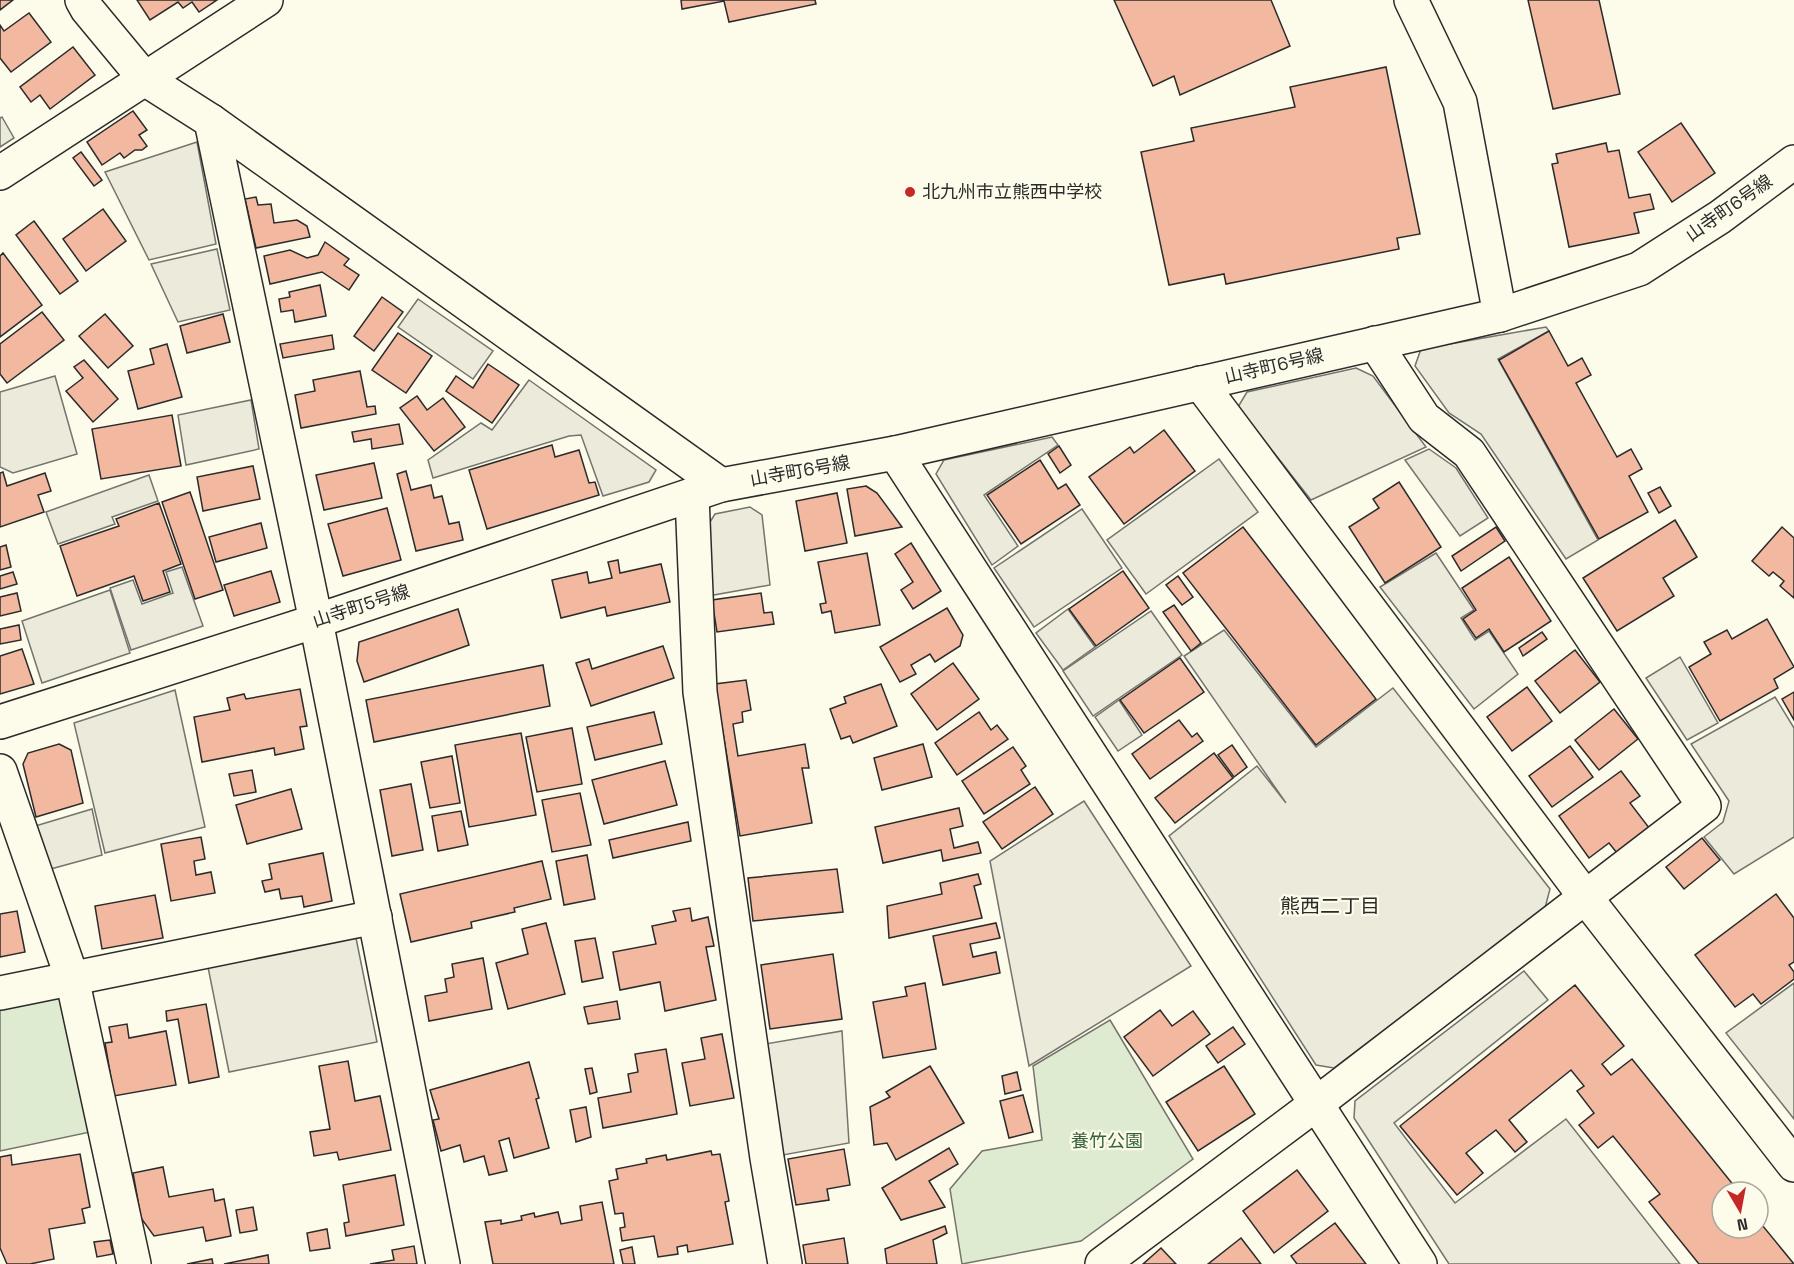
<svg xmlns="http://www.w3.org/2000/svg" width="1794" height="1264" font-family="'Space Grotesk','Noto Sans JP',sans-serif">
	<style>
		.green { fill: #deebd1; stroke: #74746e; stroke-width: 1.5 }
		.parking { fill: #eceadb; stroke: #74746e; stroke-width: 1.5 }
		.building { fill: #f2b8a0; stroke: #2b2b2b; stroke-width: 1.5 }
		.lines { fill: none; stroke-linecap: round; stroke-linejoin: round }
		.street-casing { stroke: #2b2b2b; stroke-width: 36 }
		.secondary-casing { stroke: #2b2b2b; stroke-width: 36 }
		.street { stroke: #fdfbea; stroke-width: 33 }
		.secondary { stroke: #fdfbea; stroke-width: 33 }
		.poi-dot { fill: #c62828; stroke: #fdfbea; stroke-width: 2 }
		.labels { text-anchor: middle; stroke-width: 4.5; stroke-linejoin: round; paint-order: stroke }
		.poi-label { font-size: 18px; fill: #2b2b2b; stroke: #fdfbea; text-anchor: start }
		.street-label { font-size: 18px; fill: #2b2b2b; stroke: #fdfbea }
		.park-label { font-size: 18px; fill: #34623c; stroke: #fdfbea }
		.neighbourhood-label { font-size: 20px; fill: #2b2b2b; stroke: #fdfbea }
	</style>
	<rect width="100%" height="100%" fill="#fdfbea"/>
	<g class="green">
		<path d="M63,996L95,1131L0,1151V1009Z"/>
		<path d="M1110,1020L1193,1159L1081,1241L962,1264L950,1189L982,1151L1042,1140L1033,1066Z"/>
	</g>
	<g class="parking">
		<path d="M2,117L14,138L0,147V118Z"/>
		<path d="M197,142L216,244L149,260L105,172Z"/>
		<path d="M217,249L230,310L178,322L151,264Z"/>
		<path d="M418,299L493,351L473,379L398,327Z"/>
		<path d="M1546,327L1549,331L1498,359L1598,540L1566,559L1481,434L1449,413L1415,366L1421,349Z"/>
		<path d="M1356,368L1373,376L1426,447L1311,500L1238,407L1247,392Z"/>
		<path d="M55,376L77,454L13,473L0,467V392Z"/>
		<path d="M529,380L656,470L649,482L603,496L581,435L569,436L433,478L428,460L481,423L492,430Z"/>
		<path d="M251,400L259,449L186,465L178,415Z"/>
		<path d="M1052,437L1058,445L984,495L1018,546L992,565L936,474L944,460Z"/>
		<path d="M1429,449L1456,468L1488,518L1460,536L1405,460Z"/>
		<path d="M1219,459L1258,512L1146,594L1107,540Z"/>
		<path d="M149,475L158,501L112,517L115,524L58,544L46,512Z"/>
		<path d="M750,507L762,515L770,585L708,596L705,530L715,514Z"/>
		<path d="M1082,509L1122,568L1034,627L994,568Z"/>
		<path d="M1436,553L1474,610L1461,618L1475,640L1489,631L1518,674L1474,709L1380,587Z"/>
		<path d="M182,567L203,626L131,650L110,588L133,580L142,604L173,593L166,572Z"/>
		<path d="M110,590L130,653L42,683L22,621Z"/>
		<path d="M1068,609L1095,647L1063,670L1036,633Z"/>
		<path d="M1151,611L1182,655L1093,716L1063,671Z"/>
		<path d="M1224,630L1316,747L1393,688L1550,889L1545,908L1334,1068L1316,1065L1169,836L1257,766L1286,803L1184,656Z"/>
		<path d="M1680,657L1718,723L1687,740L1646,678Z"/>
		<path d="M175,690L205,827L105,853L74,723Z"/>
		<path d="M1775,697L1794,728V837L1734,874L1704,837L1723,822L1729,801L1691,744Z"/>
		<path d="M1119,700L1142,735L1118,751L1095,717Z"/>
		<path d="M1084,801L1191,966L1029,1066L990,861Z"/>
		<path d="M92,809L102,855L47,870L32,827Z"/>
		<path d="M356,938L377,1042L229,1072L208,967Z"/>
		<path d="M1524,971L1548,1000L1394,1123L1455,1203L1566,1119L1680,1264H1449L1354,1118L1355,1101Z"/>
		<path d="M1794,983V1119L1726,1033Z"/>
		<path d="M842,1031L849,1143L783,1155L765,1044Z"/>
	</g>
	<g class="building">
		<path d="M0,0H13L0,10Z"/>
		<path d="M137,0H217L199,12L192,2L183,8L178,2L150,20Z"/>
		<path d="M681,0H815L816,4L729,22L724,1L682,9Z"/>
		<path d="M1114,0H1271L1290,46L1180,95L1174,76L1153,86Z"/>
		<path d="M1528,0H1599L1620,94L1553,109Z"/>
		<path d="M29,13L51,42L11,72L0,58V25L4,31Z"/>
		<path d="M73,47L95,75L50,109L40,95L31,102L20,87Z"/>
		<path d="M1386,67L1420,234L1397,238L1399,249L1226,284L1224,274L1169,285L1141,152L1194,141L1191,128L1295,107L1290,87Z"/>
		<path d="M133,111L147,130L139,135L147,146L142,150H135L124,158L120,153L102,165L87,142Z"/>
		<path d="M1681,123L1715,173L1672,202L1638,152Z"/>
		<path d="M1606,143L1608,152L1619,150L1629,198L1650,194L1654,209L1634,213L1639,233L1569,247L1552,164L1558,163L1556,154Z"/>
		<path d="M81,152L102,180L94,186L73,158Z"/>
		<path d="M256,197L258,205L271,204L274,223L297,220L307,226L310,237L256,248L245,199Z"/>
		<path d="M103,209L126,241L86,271L63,239Z"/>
		<path d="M34,221L78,281L60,294L16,235Z"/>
		<path d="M325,242L349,259L344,265L359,275L349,290L322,272L270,284L264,256L290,250L307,258L318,255Z"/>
		<path d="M3,253L42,305L0,337V256Z"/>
		<path d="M320,285L326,316L295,322L293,310L281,312L279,299L290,297L289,292Z"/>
		<path d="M382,297L403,312L374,351L354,336Z"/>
		<path d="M42,312L64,340L7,383L0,374V344Z"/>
		<path d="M105,314L133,346L108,368L79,336Z"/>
		<path d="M223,314L230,342L187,353L180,326Z"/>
		<path d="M1549,331L1568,366L1582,358L1591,375L1576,383L1617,457L1631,449L1642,469L1629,476L1648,512L1599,539L1499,360Z"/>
		<path d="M398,333L432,356L406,393L372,370Z"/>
		<path d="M332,335L334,349L283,358L280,344Z"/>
		<path d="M167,344L182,397L138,409L128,371L154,364L150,349Z"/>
		<path d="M84,360L118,399L93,422L66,391L83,378L74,367Z"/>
		<path d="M488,364L519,385L492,423L446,391L456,376L473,388Z"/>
		<path d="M360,371L367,407L375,406L376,414L301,428L295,395L315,391L313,380Z"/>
		<path d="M417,396L427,410L443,398L465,427L434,451L400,408Z"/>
		<path d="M172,415L181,466L101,479L92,429Z"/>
		<path d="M399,424L403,444L372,449L371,439L354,442L352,432Z"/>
		<path d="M1164,430L1195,471L1124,524L1089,477L1130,447L1134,453Z"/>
		<path d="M552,445L555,457L579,450L589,483L595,482L599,495L487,529L469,470Z"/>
		<path d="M1059,446L1071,465L1060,473L1048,454Z"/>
		<path d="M1040,460L1058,489L1066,484L1080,505L1021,544L987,495Z"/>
		<path d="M374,463L382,498L324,510L316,475Z"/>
		<path d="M253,466L260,499L203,511L197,477Z"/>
		<path d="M406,471L411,490L431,485L434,498L442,496L449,524L459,522L463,540L416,551L397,474Z"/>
		<path d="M3,472L7,486L45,473L51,491L38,495L44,512L0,527V473Z"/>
		<path d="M1399,482L1441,547L1385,583L1349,527L1379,508L1373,499Z"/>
		<path d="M866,486L877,493L902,527L855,536L847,489Z"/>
		<path d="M1660,487L1671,506L1659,513L1648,493Z"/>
		<path d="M190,492L223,590L195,599L162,502Z"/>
		<path d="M837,493L847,543L805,551L796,501Z"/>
		<path d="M159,503L181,564L163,571L170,592L143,601L134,576L77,596L60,546L119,526L116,519Z"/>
		<path d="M387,508L401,560L343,576L328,524Z"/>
		<path d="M1675,520L1697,557L1663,578L1674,596L1617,631L1583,578Z"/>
		<path d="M261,523L267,548L216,562L209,537Z"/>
		<path d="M1243,527L1376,699L1316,745L1183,573Z"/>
		<path d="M1496,527L1505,541L1461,571L1452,556Z"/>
		<path d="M1782,527L1794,538V598L1780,586L1784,581L1773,572L1769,576L1752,561Z"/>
		<path d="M911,543L941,591L913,609L901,590L913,582L895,554Z"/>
		<path d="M6,545L11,567L0,570V547Z"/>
		<path d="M867,553L880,625L835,633L831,611L822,613L820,604L826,603L818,562Z"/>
		<path d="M1509,557L1551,621L1504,652L1489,629L1476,638L1463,619L1476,610L1462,588Z"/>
		<path d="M618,560L620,573L661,564L670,602L607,616L605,607L561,618L552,580L587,572L589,583L612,578L608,562Z"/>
		<path d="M271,571L280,602L234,616L224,585Z"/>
		<path d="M1123,571L1149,608L1096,646L1069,609Z"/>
		<path d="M13,572L17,584L0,589V576Z"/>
		<path d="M1178,576L1193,597L1182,605L1166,585Z"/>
		<path d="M17,593L21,611L0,616V597Z"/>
		<path d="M761,593L764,613L772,612L774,624L717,632L712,600Z"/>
		<path d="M1174,605L1201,643L1191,651L1163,612Z"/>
		<path d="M947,608L963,635L960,646L935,662L930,654L911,665L916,674L900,682L880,647Z"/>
		<path d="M458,609L469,645L364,682L357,661L359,642Z"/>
		<path d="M1767,619L1794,667L1774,679L1778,688L1720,721L1689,667L1711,654L1704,642L1727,630L1732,639Z"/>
		<path d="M19,625L21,640L0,644V629Z"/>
		<path d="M1542,632L1547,639L1523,656L1519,648Z"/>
		<path d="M663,646L674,678L591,706L576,663L589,659L592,669Z"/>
		<path d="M22,649L34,684L0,694V656Z"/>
		<path d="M1575,650L1600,682L1560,713L1535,681Z"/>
		<path d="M1180,658L1204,692L1144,733L1120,700Z"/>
		<path d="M953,663L979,699L937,730L911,694Z"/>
		<path d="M543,665L550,706L374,742L366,700Z"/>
		<path d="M746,680L751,710L742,712L743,722L733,724L738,756L805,744L809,768H802L812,823L740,836L715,684Z"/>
		<path d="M881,684L897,726L853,743L850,736L841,739L830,709L846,703L844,697Z"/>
		<path d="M1527,687L1552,721L1512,751L1487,717Z"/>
		<path d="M300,689L307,726L300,727L304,749L275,755L274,748L202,762L194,717L230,710L227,698L244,694L246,699Z"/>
		<path d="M1794,692V720L1782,699Z"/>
		<path d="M1614,709L1638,739L1599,770L1575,740Z"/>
		<path d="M654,712L662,744L595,760L587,727Z"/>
		<path d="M979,712L991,730L997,725L1008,739L957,775L935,743Z"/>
		<path d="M1179,720L1192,737L1197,733L1203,741L1150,779L1132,754Z"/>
		<path d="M572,728L582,784L537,792L526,737Z"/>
		<path d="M521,733L536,815L469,827L455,745Z"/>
		<path d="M59,744L71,750L83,803L36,817L23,764L28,753Z"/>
		<path d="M923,744L932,777L882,790L874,758Z"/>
		<path d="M1232,745L1247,767L1234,777L1218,755Z"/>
		<path d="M1570,746L1593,777L1552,807L1529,776Z"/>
		<path d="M1013,747L1026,766L1021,770L1030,784L984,814L962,781Z"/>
		<path d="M1214,753L1233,778L1175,823L1155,798Z"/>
		<path d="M452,756L460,803L430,808L421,762Z"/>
		<path d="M665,761L677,805L604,824L592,780Z"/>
		<path d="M252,770L256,792L234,796L229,774Z"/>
		<path d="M1621,771L1640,796L1630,803L1650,829L1617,853L1609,843L1589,858L1559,816Z"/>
		<path d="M411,784L423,850L392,856L380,790Z"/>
		<path d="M1035,787L1053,814L1002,849L983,822Z"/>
		<path d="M291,789L302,829L247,844L236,805Z"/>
		<path d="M580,793L591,845L552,852L542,800Z"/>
		<path d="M959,808L963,826L950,829L954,848L978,842L981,853L943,861L941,850L883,863L875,827Z"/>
		<path d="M461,811L468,845L438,851L432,816Z"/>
		<path d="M688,822L691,841L613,858L609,840Z"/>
		<path d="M201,837L205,859L194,861L196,875L211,872L215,893L171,901L161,844Z"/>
		<path d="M1702,838L1720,860L1684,889L1666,867Z"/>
		<path d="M323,853L332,901L304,907L302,896L281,899L279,889L265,892L262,881L272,879L269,864Z"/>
		<path d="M587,855L595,899L564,905L556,861Z"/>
		<path d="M542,861L551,899L514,908L515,912L471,922L472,928L411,942L400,894Z"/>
		<path d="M837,869L843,912L753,921L748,878Z"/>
		<path d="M978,874L981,884L974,886L982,918L889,938L887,906L942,894L940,883Z"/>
		<path d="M1776,894L1794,918V962L1789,965L1794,972V979L1761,1004L1753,994L1735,1007L1695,955Z"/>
		<path d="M155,895L163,938L102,949L95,906Z"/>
		<path d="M690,908L692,921L708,917L714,946L706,947L716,1000L665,1011L660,982L620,990L613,952L656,944L652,926L676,921L673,911Z"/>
		<path d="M17,911L25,952L0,957V914Z"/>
		<path d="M546,923L565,994L508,1009L496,963L528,954L522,929Z"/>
		<path d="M996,923L1000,938L970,944L973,957L996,952L1000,973L943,985L933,936Z"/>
		<path d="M595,938L603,978L582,982L575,941Z"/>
		<path d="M833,954L842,1019L770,1029L761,965Z"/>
		<path d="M483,958L492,1009L429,1021L425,996L447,992L445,979L454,977L452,964Z"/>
		<path d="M925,983L936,1049L883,1058L873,1002L907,996L905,987Z"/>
		<path d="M1575,985L1624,1046L1602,1064L1611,1075L1632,1059L1739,1192H1722V1228H1758V1220L1794,1264H1699L1649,1202L1660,1194L1613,1136L1598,1148L1579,1125L1594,1113L1577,1091L1584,1086L1571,1070L1509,1120L1527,1142L1515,1152L1496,1130L1466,1153L1483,1173L1457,1195L1400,1126Z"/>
		<path d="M617,1001L620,1019L588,1024L584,1007Z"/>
		<path d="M206,1004L219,1077L189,1083L178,1019L167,1021L166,1011Z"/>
		<path d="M1160,1010L1172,1026L1193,1011L1210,1034L1153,1076L1124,1037Z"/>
		<path d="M127,1024L129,1038L166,1031L176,1085L114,1096L105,1043L112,1042L109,1027Z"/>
		<path d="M1233,1027L1245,1044L1218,1063L1206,1046Z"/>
		<path d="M722,1034L734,1098L690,1106L682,1063L705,1059L701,1038Z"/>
		<path d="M666,1049L677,1114L603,1128L598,1098L631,1092L628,1074L638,1072L635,1054Z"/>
		<path d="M348,1061L355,1101L380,1096L391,1150L339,1160L337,1152L314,1156L310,1132L330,1129L319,1066Z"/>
		<path d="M529,1062L539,1098L536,1099L549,1148L514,1158L509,1138L499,1141L507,1171L489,1175L484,1156L464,1162L460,1145L441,1151L433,1120L439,1119L430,1090Z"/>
		<path d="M930,1066L964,1123L896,1160L887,1143L874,1145L870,1107L890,1097L886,1092Z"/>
		<path d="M1224,1066L1255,1114L1198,1151L1166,1102Z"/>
		<path d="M592,1068L597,1092L590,1094L585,1069Z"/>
		<path d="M1017,1072L1021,1090L1005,1094L1002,1076Z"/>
		<path d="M1023,1095L1033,1132L1009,1138L1000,1101Z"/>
		<path d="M586,1107L591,1137L576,1142L570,1110Z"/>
		<path d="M949,1148L958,1164L929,1181L945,1207L901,1220L882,1188Z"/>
		<path d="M844,1149L850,1185L827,1189L829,1200L796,1205L788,1159Z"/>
		<path d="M711,1151L712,1155L720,1154L729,1201L725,1202L733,1244L688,1252L687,1245L677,1247L678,1254L658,1257L654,1236L622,1241L620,1228L625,1227L623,1213L615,1214L609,1181L618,1179L616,1169L647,1163L646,1159L666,1155L667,1160Z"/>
		<path d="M80,1154L90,1207L82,1209L85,1223L49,1229L54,1259L30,1264H7L0,1248V1157L11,1155L12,1165Z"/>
		<path d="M163,1167L169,1197L213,1189L215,1201L224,1199L231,1236L206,1241L203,1227L154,1236L141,1218L133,1173Z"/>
		<path d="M1297,1170L1328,1211L1274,1253L1243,1211Z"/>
		<path d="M395,1175L404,1225L346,1236L344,1223L349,1222L343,1185Z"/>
		<path d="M602,1202L614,1264H493L485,1222L501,1220V1224L522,1220L521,1216L534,1213L535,1217L558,1212L561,1224L582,1220L580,1206Z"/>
		<path d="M253,1207L257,1230L240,1233L236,1210Z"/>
		<path d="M1335,1223L1366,1264H1297L1291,1256Z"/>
		<path d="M945,1226L947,1233L933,1240L937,1264H887L885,1249Z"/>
		<path d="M327,1229L330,1248L310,1251L307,1233Z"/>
		<path d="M844,1238L848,1264H806L803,1245Z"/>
		<path d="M1241,1238L1261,1264H1208Z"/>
		<path d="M110,1240L113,1254L97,1257L94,1242Z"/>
		<path d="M414,1246L417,1264H370L394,1260L392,1250Z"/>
		<path d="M632,1247L635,1264H623L620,1250Z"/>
		<path d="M1161,1248L1176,1264H1143Z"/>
		<path d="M268,1255L269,1264H224Z"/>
		<path d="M212,1259L213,1264H187Z"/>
	</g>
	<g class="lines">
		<defs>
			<g id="street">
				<path d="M1411,0L1460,102L1500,315"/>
				<path d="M145,79L211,121L316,621L443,1264"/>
				<path d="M211,121L721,485"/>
				<path d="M0,173L266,0"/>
				<path d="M1200,383L1586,898L1794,1165"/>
				<path d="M895,453L1420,1264"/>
				<path d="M692,496L700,692L767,1158L785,1264"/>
				<path d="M0,722L316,621L721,485L895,453L1500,315L1639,269L1720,217L1794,162"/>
				<path d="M0,771L72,978L134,1264"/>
				<path d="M0,993L375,917"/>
				<path d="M1102,1264L1316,1104L1704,806L1469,453L1424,418L1375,343"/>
			</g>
			<path id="secondary" d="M82,0L87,9L145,79"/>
		</defs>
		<use href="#street" class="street-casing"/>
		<use href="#secondary" class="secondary-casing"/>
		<use href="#street" class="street"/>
		<use href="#secondary" class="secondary"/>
	</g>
	<circle class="poi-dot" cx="910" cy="192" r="6"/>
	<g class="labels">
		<g class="poi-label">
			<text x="922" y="198">北九州市立熊西中学校</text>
		</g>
		<g class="street-label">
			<text transform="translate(1729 208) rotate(-35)" y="6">山寺町6号線</text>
			<text transform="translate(1274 366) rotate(-13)" y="6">山寺町6号線</text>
			<text transform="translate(800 471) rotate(-10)" y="6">山寺町6号線</text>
			<text transform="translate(361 606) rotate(-18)" y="6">山寺町5号線</text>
		</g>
		<g class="park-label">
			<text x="1107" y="1147">養竹公園</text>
		</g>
		<g class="neighbourhood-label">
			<text x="1330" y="913">熊西二丁目</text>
		</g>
	</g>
	<g transform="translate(1740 1210) rotate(170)"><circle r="28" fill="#fdfbea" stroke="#a9a89e" stroke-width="1.5"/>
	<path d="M0-4.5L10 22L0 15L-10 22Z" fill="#c62828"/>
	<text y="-9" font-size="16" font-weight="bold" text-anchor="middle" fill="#2b2b2b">N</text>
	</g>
</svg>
